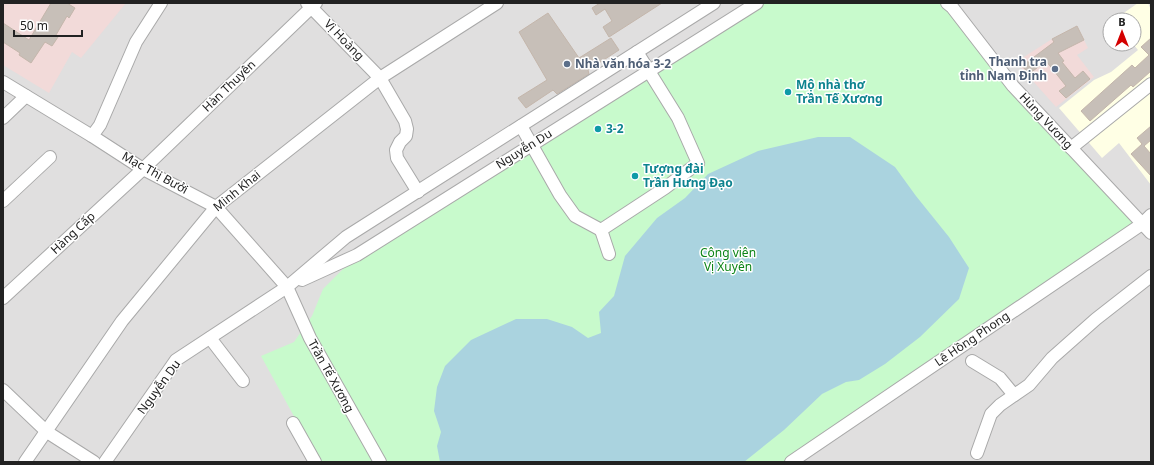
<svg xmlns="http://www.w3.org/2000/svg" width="1154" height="465" font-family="'Noto Sans',sans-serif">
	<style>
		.residential { fill: #e0dfdf; fill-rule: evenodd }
		.commercial { fill: #f2dad9 }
		.education { fill: #ffffe5 }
		.park { fill: #c8facc }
		.water { fill: #aad3df }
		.building { fill: #c7bfb8; stroke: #c4b6ab }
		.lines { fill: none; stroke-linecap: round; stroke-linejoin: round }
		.minor-casing { stroke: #a9a9a9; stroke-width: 14 }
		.minor { stroke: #fff; stroke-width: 12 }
		.service-dot { fill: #5c6f8a; stroke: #fff; stroke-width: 1.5 }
		.culture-dot { fill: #0f9aa8; stroke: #fff; stroke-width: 1.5 }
		.labels { text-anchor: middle; stroke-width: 3; stroke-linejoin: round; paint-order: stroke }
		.street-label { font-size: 12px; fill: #222; stroke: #fff }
		.service-label { font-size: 12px; font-weight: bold; fill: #4e5e75; stroke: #fff; text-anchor: end }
		.culture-label { font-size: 12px; font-weight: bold; fill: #0d838f; stroke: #fff; text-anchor: start }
		.park-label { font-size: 12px; fill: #0c8416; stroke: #fff }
	</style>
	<rect width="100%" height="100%" fill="#f2efe9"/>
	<path class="residential" d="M3,3H1151V462H3ZM1110,20H1134V44H1110Z"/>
	<g class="commercial">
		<path d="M3,3H126L81,58L72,52L49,93L3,65Z"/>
		<path d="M1077,26L1088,48L1077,55L1094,77L1056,107L1016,62L1052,39Z"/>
	</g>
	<path class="education" d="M1138,3H1148L1151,10V185L1119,143L1102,158L1059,108L1094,80L1111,72L1138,50L1133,44L1134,20L1115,19Z"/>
	<path class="park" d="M757,3H947L1013,86L1142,224L788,462H319L261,356L294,342L312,316L323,289L357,255Z"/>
	<path class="water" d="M818,137H850L895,167L916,196L949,237L969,268L959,299L920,337L885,364L859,380L846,382L822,394L784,430L744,462H440L437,446L441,432L434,411L437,387L445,366L471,340L516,319H547L572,327L588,338L601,333L599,312L614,296L625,256L657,218L685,198L708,174L758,151Z"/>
	<g class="building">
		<path d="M51,3H67L75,8L69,18L67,16L56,35L58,37L52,46L45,42L31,63L19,55L20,53L3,42V23L29,40Z"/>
		<path d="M600,3H662L609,37L603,27L612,21L605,9L596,15L592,8Z"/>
		<path d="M548,13L579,58L611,38L619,50L588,70L589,74L557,94L553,90L526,108L518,98L547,80L519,32Z"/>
		<path d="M1077,26L1084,40L1058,53L1064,61L1062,62L1075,78L1083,71L1090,79L1066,98L1059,91L1066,86L1046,61L1029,74L1022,66L1054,42L1052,39Z"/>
		<path d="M1151,38V71L1133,87L1131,85L1090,121L1081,111L1132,65L1135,68L1149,55L1141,47Z"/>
		<path d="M1151,126V140L1144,146L1151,154V176L1131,154L1142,144L1137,138Z"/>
	</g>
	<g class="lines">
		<defs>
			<g id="minor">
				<path d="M307,3L380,78L405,121L407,129L406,136L400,142L396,150L397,158L418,192"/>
				<path d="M947,3L952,7L1013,86L1151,233"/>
				<path d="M3,82L92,136L143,169L216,207L287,287L310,338L380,462"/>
				<path d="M3,118L26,96"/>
				<path d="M521,126L560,195L575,216L601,230L665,188L698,163L678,118L637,52"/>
				<path d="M92,136L100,125L136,42L161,3"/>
				<path d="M1071,148L1151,84"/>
				<path d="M3,201L50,157"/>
				<path d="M601,230L609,254"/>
				<path d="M302,280L357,255L757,3"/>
				<path d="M3,298L143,169L316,3"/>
				<path d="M210,338L243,381"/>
				<path d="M972,361L1000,378L1014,395"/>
				<path d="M3,390L47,432L94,462"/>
				<path d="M293,423L315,462"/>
				<path d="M977,453L991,414L1000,405L1029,385L1052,358L1096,319L1151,276"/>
				<path d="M25,462L122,321L216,207L380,78L497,3"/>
				<path d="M105,462L176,360L287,287L346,237L714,3"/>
				<path d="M791,462L1142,224L1151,215"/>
			</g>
		</defs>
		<use href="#minor" class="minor-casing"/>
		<use href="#minor" class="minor"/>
	</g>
	<g class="service-dot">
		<circle cx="567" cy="64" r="4"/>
		<circle cx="1055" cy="69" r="4"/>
	</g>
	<g class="culture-dot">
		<circle cx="788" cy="92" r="4"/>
		<circle cx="598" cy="129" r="4"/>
		<circle cx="635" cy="176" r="4"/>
	</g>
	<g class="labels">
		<g class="street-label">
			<text transform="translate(344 40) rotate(46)" y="4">Vị Hoàng</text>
			<text transform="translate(229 86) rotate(-44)" y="4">Hàn Thuyên</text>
			<text transform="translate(1046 121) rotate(47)" y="4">Hùng Vương</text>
			<text transform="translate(524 149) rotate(-32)" y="4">Nguyễn Du</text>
			<text transform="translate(155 173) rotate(29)" y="4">Mạc Thị Bưởi</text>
			<text transform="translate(237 191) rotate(-39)" y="4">Minh Khai</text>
			<text transform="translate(73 233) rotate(-43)" y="4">Hàng Cấp</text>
			<text transform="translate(972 339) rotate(-34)" y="4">Lê Hồng Phong</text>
			<text transform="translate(331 376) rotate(61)" y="4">Trần Tế Xương</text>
			<text transform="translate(159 387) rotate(-54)" y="4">Nguyễn Du</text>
		</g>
		<g class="service-label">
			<text x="1047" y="66">Thanh tra<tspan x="1047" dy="14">tỉnh Nam Định</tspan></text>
			<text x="575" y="68" text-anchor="start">Nhà văn hóa 3-2</text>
		</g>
		<g class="culture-label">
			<text x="796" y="89">Mộ nhà thơ<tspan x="796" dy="14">Trần Tế Xương</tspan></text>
			<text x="606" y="133">3-2</text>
			<text x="643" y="173">Tượng đài<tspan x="643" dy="14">Trần Hưng Đạo</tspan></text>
		</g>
		<g class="park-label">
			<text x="728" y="257">Công viên<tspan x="728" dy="14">Vị Xuyên</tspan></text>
		</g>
	</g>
	<rect width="1154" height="465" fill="none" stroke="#222222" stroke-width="8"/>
	<g transform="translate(1122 32)"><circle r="19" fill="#ffffff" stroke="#a7a7a7"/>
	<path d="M0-3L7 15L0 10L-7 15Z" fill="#d40000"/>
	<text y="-6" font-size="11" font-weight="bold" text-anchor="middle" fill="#222222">B</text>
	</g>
	<path d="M14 30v6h68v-6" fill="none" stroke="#222222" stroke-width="2"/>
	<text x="20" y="30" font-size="12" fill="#222222" stroke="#ffffff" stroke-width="3" paint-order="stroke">50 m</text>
</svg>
